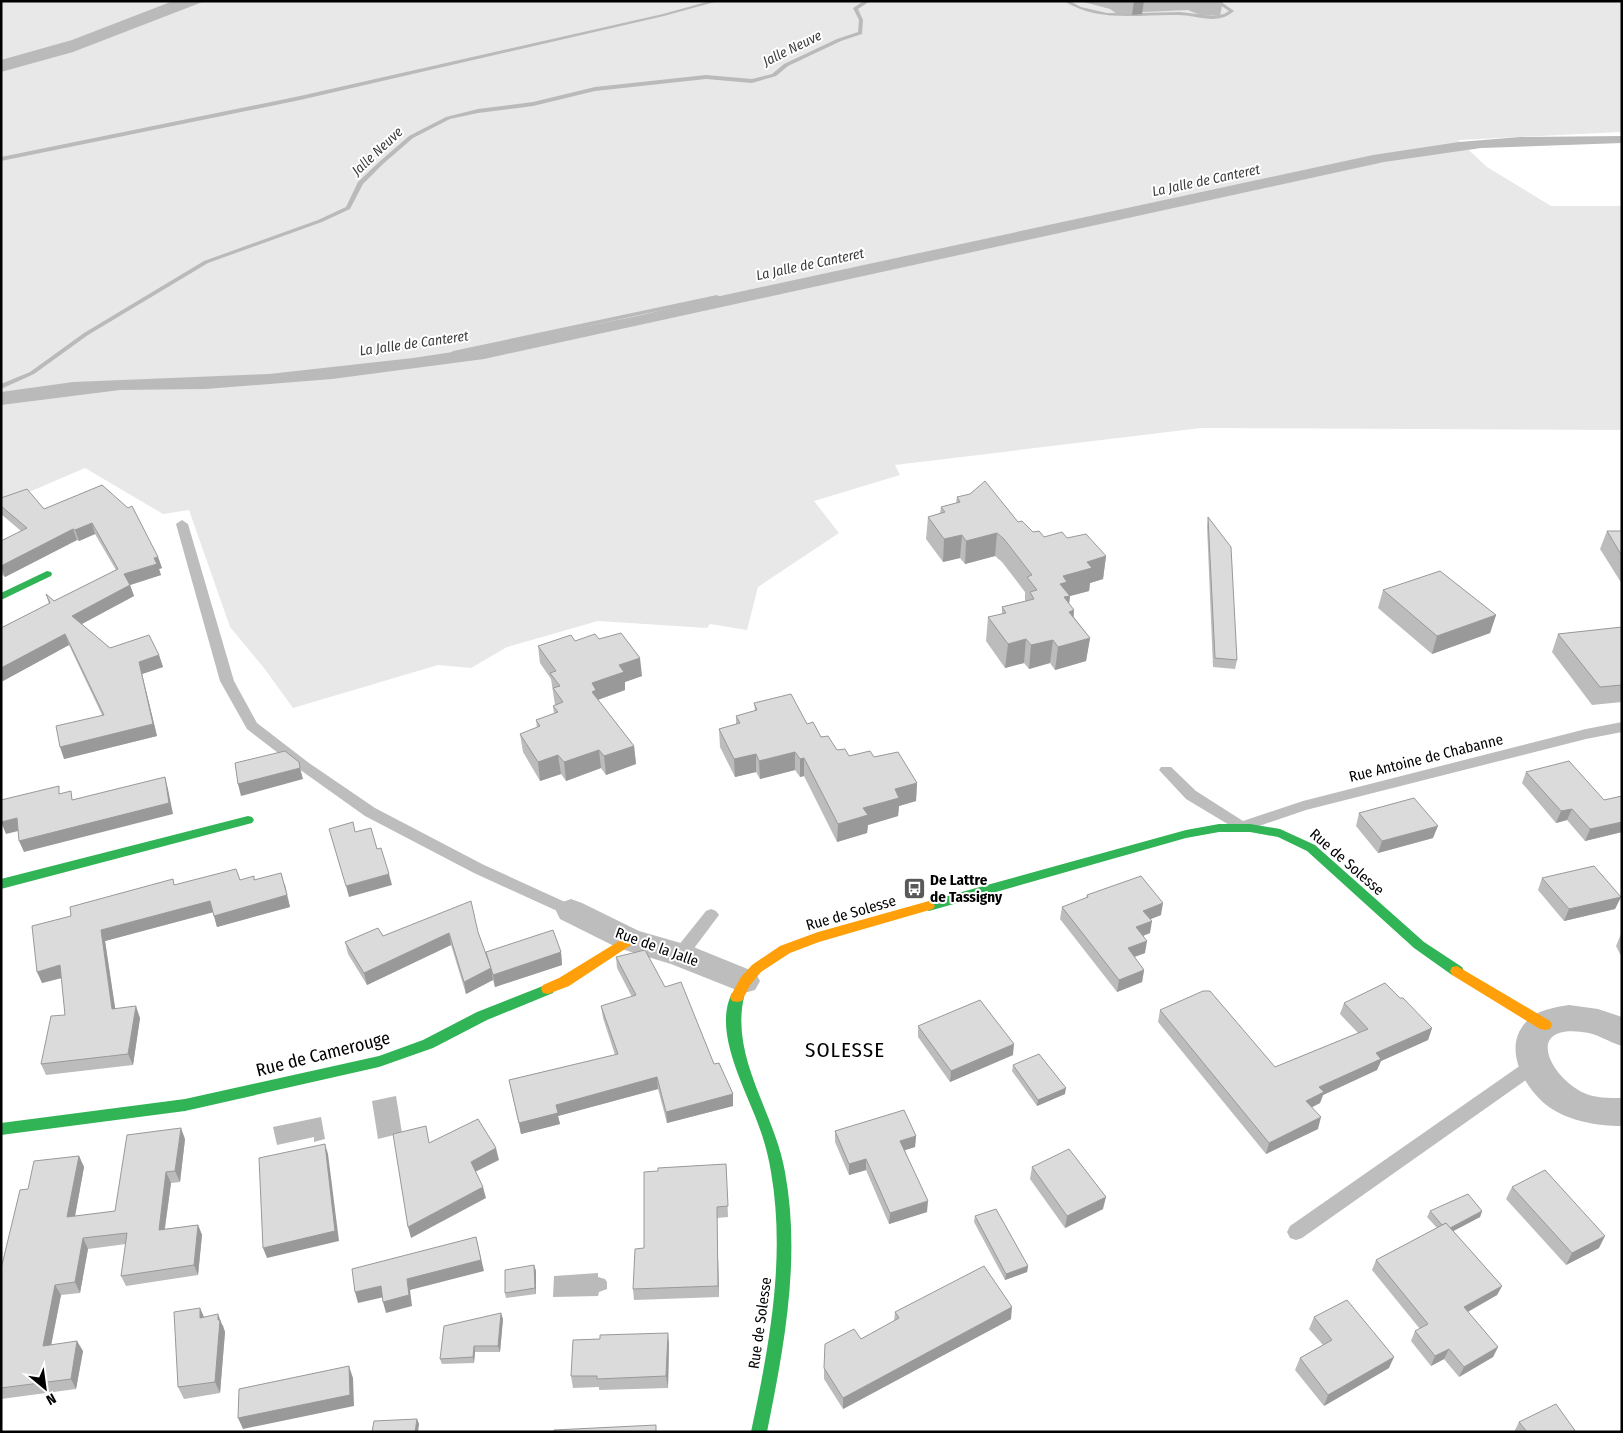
<svg xmlns="http://www.w3.org/2000/svg" width="1623" height="1433" font-family="'Fira Sans Condensed',sans-serif">
	<style>
		.green { fill: #e8e8e8 }
		.water { fill: #bababa }
		.lines { fill: none; stroke-linecap: round; stroke-linejoin: round }
		.stream { fill: #bababa; fill-rule: evenodd }
		.lane { fill: #bdbdbd; fill-rule: evenodd }
		.street { fill: #bdbdbd; fill-rule: evenodd }
		.fast { fill: #30b455; fill-rule: evenodd }
		.slow { fill: #ff9f0a; fill-rule: evenodd }
		.wall { fill: #bcbcbc }
		.shaded-wall { fill: #999 }
		.building { fill: #dbdbdb; stroke: #999 }
		.labels { text-anchor: middle; stroke-width: 4; stroke-linejoin: round; paint-order: stroke }
		.far-water-label { font-size: 14px; font-style: italic; fill: #3d3d3d; stroke: #fff }
		.street-label { font-size: 15px; fill: #000; stroke: #fff }
		.poi-label { font-size: 15px; font-weight: bold; fill: #000; stroke: #fff; text-anchor: start }
		.near-street-label { font-size: 18px; fill: #000; stroke: #fff }
		.near-quarter-label { font-size: 21px; letter-spacing: 1px; fill: #000; stroke: #fff }
	</style>
	<rect width="100%" height="100%" fill="#fff"/>
	<path class="green" d="M1,1H1622V132L1458,140L1487,167L1551,206H1622V430L1201,428L895,465L900,475L814,501L839,533L758,587L747,630L710,624L707,628L598,621L507,647L471,668L438,665L293,708L264,668L230,627L189,510L163,514L85,468L1,504Z"/>
	<g class="water">
		<path d="M173,1H205L73,52L1,72V60L72,40Z"/>
		<path d="M1622,136V143L1481,148L1384,162L484,359L332,379L205,389L120,390L1,405V392L73,382L269,374L413,358L479,348L642,315L711,298L1373,155L1459,142L1520,137Z"/>
		<path d="M396,1096L402,1133L378,1139L372,1101Z"/>
		<path d="M321,1117L325,1139L314,1142V1137L277,1145L273,1127Z"/>
		<path d="M598,1273V1277L605,1279L607,1282V1289L599,1292L598,1296L553,1297L554,1276Z"/>
	</g>
	<g class="lines">
		<g class="stream">
			<path d="M710,1H718L664,16L300,100L1,161V157L300,96L663,14Z"/>
			<path d="M864,1H870L858,9L863,20L862,34L841,41L788,66L776,76L752,83L706,79L595,91L533,106L478,113L450,119L413,138L383,164L363,184L350,209L322,222L208,263L88,335L34,374L1,389V384L30,372L84,333L204,261L318,220L346,207L358,182L379,162L409,136L446,117L478,109L533,102L595,87L706,75L752,79L772,74L784,64L837,39L858,32L859,20L853,8Z"/>
			<path d="M1064,1H1070L1081,7L1107,13H1136L1180,12L1213,16L1224,14L1229,11L1214,1H1220L1234,11C1217,26 1198,15 1178,15C1140,14 1098,23 1064,1Z"/>
			<path d="M717,295L720,297L719,298L453,355L450,353L453,351Z"/>
		</g>
		<g class="lane">
			<path d="M182,520L188,524L234,681L257,723L309,763L375,808L484,865L576,907L579,911L576,915L571,917L566,915L474,873L365,816L299,769L247,729L220,681L176,524Z"/>
			<path d="M1622,722V732L1586,739L1306,810L1241,832L1186,799L1159,770L1161,767H1171L1196,791L1243,821L1303,801L1586,729Z"/>
			<path d="M711,909L716,911L719,915L686,959L680,961L674,959L672,955L674,951L706,911Z"/>
			<path d="M1534,1058L1540,1060L1542,1065L1540,1070L1302,1238L1296,1240L1290,1238L1287,1232L1290,1226L1528,1060Z"/>
		</g>
		<g class="street">
			<path d="M571,899L582,903L639,931L691,946L755,972L760,981L755,990L744,993L671,964L618,948L560,919L556,911L560,903Z"/>
			<path d="M1569,1005L1598,1009L1622,1017V1046C1608,1042 1597,1033 1582,1032C1524,1025 1550,1077 1584,1093C1595,1098 1609,1098 1622,1098V1126C1597,1126 1569,1121 1549,1107C1522,1087 1498,1041 1533,1016C1543,1009 1557,1007 1569,1005Z"/>
		</g>
		<g class="fast">
			<path d="M47,571L51,572L52,574L51,576L1,600V593Z"/>
			<path d="M248,816L252,817L254,820L252,823L1,889V879Z"/>
			<path d="M1219,824H1250L1280,829L1315,845L1424,942L1462,967L1464,971L1462,975L1457,976L1452,975L1414,948L1307,851L1278,837L1250,832H1219L1186,838L929,911L925,909L923,906L925,903L929,901L1186,830Z"/>
			<path d="M548,984L553,985L555,989L553,993L487,1020L433,1048L379,1067L185,1111L1,1135V1123L185,1099L379,1056L423,1040L477,1012Z"/>
			<path d="M737,992L742,993L744,997C730,1058 775,1113 785,1172C801,1259 784,1347 767,1432H751C769,1347 786,1259 771,1172C769,1160 766,1147 762,1135C750,1096 711,1034 732,993Z"/>
		</g>
		<g class="slow">
			<path d="M929,901L933,903L935,906L933,909L819,942L790,953L761,972L750,985L742,1001L737,1002L732,1001L730,997L741,977L752,965L780,946L818,932Z"/>
			<path d="M629,935L634,937L635,940L634,943L569,986L548,994L543,993L541,989L543,985L559,978Z"/>
			<path d="M1457,966L1550,1021L1552,1025L1550,1029L1545,1030L1540,1029L1452,975L1450,971L1452,967Z"/>
		</g>
	</g>
	<g class="wall">
		<path d="M1080,1H1223L1220,16L1200,15L1188,10L1142,12V14L1132,15L1116,13L1110,9Z"/>
		<path d="M102,485L158,557L162,568L159,569L161,575L130,585L134,596L82,624L110,648L159,655L163,667L142,674L157,736L64,759L102,715L69,645L3,681L1,680V628L49,604L46,594L54,601L116,570L95,534L79,541L77,540L5,577L1,574V541L21,531L1,514V498L44,509Z"/>
		<path d="M957,497L1018,522L1033,532L1044,537L1067,538L1106,556L1103,579L1090,583L1089,591L1070,596L1069,604L1074,610V617L1090,638L1086,661L1055,670L1050,663L1029,669L1024,663L1005,668L986,641L988,617L1002,614V607L1025,601V592L1002,562L995,556L965,564L960,558L943,562L926,539L928,517L940,513L941,507L956,503Z"/>
		<path d="M1208,517L1237,660L1235,669L1213,667L1207,526Z"/>
		<path d="M1607,531H1622V584L1600,549Z"/>
		<path d="M1383,590L1496,615L1490,633L1432,654L1378,608Z"/>
		<path d="M1622,627V702L1592,705L1552,652L1558,634Z"/>
		<path d="M599,639L642,676L625,682V690L598,700L634,746L636,764L606,775L601,768L566,781L561,774L540,781L523,752L520,734L537,728L536,720L554,714L553,706L555,705L551,679L540,663L538,646L575,641Z"/>
		<path d="M754,703L807,724L837,750L849,756L874,757L917,783L916,801L899,806L898,816L868,825L867,833L837,842L804,776L800,777L795,770L760,779L756,772L735,777L720,747L719,729L736,724V716L755,711Z"/>
		<path d="M1526,772L1604,800L1622,796V832L1585,841L1567,820L1556,823L1522,783Z"/>
		<path d="M1359,813L1433,838L1378,853L1356,826Z"/>
		<path d="M1542,878L1621,897L1615,909L1564,921L1538,890Z"/>
		<path d="M240,880H255L285,884L290,907L217,927L213,912L105,941L115,1009L140,1018L133,1065L46,1075L41,1064L65,1015L62,978L42,983L71,916L175,885Z"/>
		<path d="M1087,895L1161,915L1150,919V933L1143,936L1145,953L1134,957L1144,970L1142,982L1117,992L1060,919L1062,907L1086,898Z"/>
		<path d="M478,932L487,957L561,952L562,965L495,987L493,980L466,994L451,945L367,985L348,954L345,942L383,936Z"/>
		<path d="M1621,934H1622V958L1616,946Z"/>
		<path d="M616,957L665,987L733,1094V1106L667,1123L658,1089L558,1116L560,1124L521,1134L509,1080L615,1055L603,1018L601,1006L632,997L617,968Z"/>
		<path d="M1400,998L1432,1028L1428,1040L1381,1061L1377,1070L1323,1095L1320,1103L1312,1107L1318,1129L1266,1154L1158,1022L1160,1010L1275,1067L1358,1033L1340,1014L1344,1003Z"/>
		<path d="M918,1026L1013,1055L950,1082L918,1037Z"/>
		<path d="M1013,1065L1065,1094L1037,1106L1012,1071Z"/>
		<path d="M835,1131L916,1136L915,1147L905,1150L927,1212L889,1224L866,1170L849,1175L835,1142Z"/>
		<path d="M185,1139L180,1182L171,1183L165,1229L198,1225L202,1235L198,1275L126,1286L121,1276L126,1244L88,1249L80,1293L61,1295L51,1345L83,1351L76,1389L1,1399V1269L28,1189L79,1156L84,1167L75,1216L115,1211Z"/>
		<path d="M726,1164L728,1217L717,1218L719,1297L634,1300L633,1289Z"/>
		<path d="M1032,1167L1103,1209L1065,1228L1030,1179Z"/>
		<path d="M1512,1187L1599,1248L1566,1265L1506,1199Z"/>
		<path d="M1430,1211H1482L1480,1217L1453,1231L1502,1286L1497,1295L1468,1312L1498,1347L1493,1357L1459,1377L1444,1359L1431,1366L1411,1341L1415,1331L1420,1329L1372,1270L1376,1260L1437,1228L1427,1217Z"/>
		<path d="M975,1216L1028,1266L1027,1272L1005,1280L974,1222Z"/>
		<path d="M534,1265L536,1271V1294L506,1298L505,1293Z"/>
		<path d="M200,1308L204,1317L223,1325L225,1332L220,1393L184,1399L178,1387Z"/>
		<path d="M895,1312L1011,1319L843,1409L824,1379V1368L861,1339L894,1321Z"/>
		<path d="M1314,1317L1389,1368L1324,1406L1295,1370L1300,1358L1323,1345L1309,1329Z"/>
		<path d="M503,1319L500,1352H475L474,1363L442,1364L440,1359Z"/>
		<path d="M669,1344L668,1388L599,1390V1387L573,1388L571,1376Z"/>
		<path d="M1519,1422L1576,1432H1514Z"/>
	</g>
	<g class="shaded-wall">
		<path d="M1134,1H1144L1142,14L1132,15Z"/>
		<path d="M92,523L95,534L79,541L75,530Z"/>
		<path d="M73,529L77,540L5,577L1,566Z"/>
		<path d="M997,533L995,556L965,564L966,541Z"/>
		<path d="M962,535L960,558L943,562L944,539Z"/>
		<path d="M1106,556L1103,579L1090,583L1089,591L1070,596L1067,620L1060,584L1063,576L1087,562Z"/>
		<path d="M158,557L162,568L159,569L161,575L130,585L134,596L76,627L72,616L124,574Z"/>
		<path d="M1074,610L1071,634L1069,612Z"/>
		<path d="M1496,615L1490,633L1432,654L1437,636Z"/>
		<path d="M65,634L69,645L3,681L1,678V668Z"/>
		<path d="M1090,638L1086,661L1055,670L1058,647Z"/>
		<path d="M1026,639L1024,663L1005,668L1008,644Z"/>
		<path d="M1053,640L1050,663L1029,669L1031,645Z"/>
		<path d="M159,655L163,667L142,674L157,736L64,759L60,747L153,724L139,662Z"/>
		<path d="M640,658L642,676L625,682V690L597,700L594,710L592,683L619,665Z"/>
		<path d="M634,746L636,764L606,775L604,756Z"/>
		<path d="M599,750L601,768L566,781L564,762Z"/>
		<path d="M795,752V770L760,779L759,761Z"/>
		<path d="M756,754V772L735,777L734,759Z"/>
		<path d="M558,755L561,774L540,781L538,762Z"/>
		<path d="M804,758V776L800,777V759Z"/>
		<path d="M300,768L303,779L241,796L238,784Z"/>
		<path d="M165,777L168,789L173,814L24,852L19,841Z"/>
		<path d="M917,783L916,801L899,806L898,816L868,825L867,833L837,842L838,824L895,789Z"/>
		<path d="M1572,809L1567,820L1556,823L1561,811Z"/>
		<path d="M17,818L22,830L6,834L1,822Z"/>
		<path d="M1622,822V832L1585,841L1590,829Z"/>
		<path d="M1438,826L1433,838L1378,853L1382,841Z"/>
		<path d="M281,873L290,907L217,927L214,916Z"/>
		<path d="M389,874L392,885L349,897L346,886Z"/>
		<path d="M1621,897L1615,909L1564,921L1569,909Z"/>
		<path d="M210,901L214,912L105,941L117,1020L112,1009L101,930Z"/>
		<path d="M1163,903L1161,915L1141,923L1143,911Z"/>
		<path d="M1152,921L1150,933L1134,939L1136,927Z"/>
		<path d="M449,933L451,945L367,985L364,973Z"/>
		<path d="M1147,941L1145,953L1126,960L1128,948Z"/>
		<path d="M561,952L562,965L495,987L493,975Z"/>
		<path d="M60,965L65,977L42,983L37,972Z"/>
		<path d="M491,968L493,980L466,994L464,982Z"/>
		<path d="M1144,970L1142,982L1117,992L1119,980Z"/>
		<path d="M136,1006L140,1018L133,1065L128,1054Z"/>
		<path d="M1432,1028L1428,1040L1381,1061L1377,1070L1323,1095L1320,1103L1303,1112L1306,1101L1319,1087L1376,1053Z"/>
		<path d="M1014,1044L1013,1055L950,1082L951,1071Z"/>
		<path d="M657,1077L658,1089L558,1116L560,1124L521,1134L519,1123L556,1105Z"/>
		<path d="M1066,1088L1065,1094L1037,1106L1038,1100Z"/>
		<path d="M733,1094V1106L667,1123L666,1112Z"/>
		<path d="M1321,1117L1318,1129L1266,1154L1269,1143Z"/>
		<path d="M181,1128L185,1139L180,1182L175,1171Z"/>
		<path d="M916,1136L915,1147L899,1152L900,1141Z"/>
		<path d="M325,1144L328,1154L339,1241L267,1258L263,1248Z"/>
		<path d="M496,1148L499,1160L473,1173L471,1162Z"/>
		<path d="M79,1156L84,1167L73,1227L67,1217Z"/>
		<path d="M866,1159V1170L849,1175V1164Z"/>
		<path d="M166,1172L171,1183L163,1240L159,1230Z"/>
		<path d="M483,1187L486,1198L411,1238L408,1227Z"/>
		<path d="M1106,1197L1103,1209L1065,1228L1067,1216Z"/>
		<path d="M928,1201L927,1212L889,1224L890,1213Z"/>
		<path d="M717,1207V1218L719,1297L718,1286Z"/>
		<path d="M1482,1211L1480,1217L1444,1236L1447,1230Z"/>
		<path d="M198,1225L202,1235L198,1275L194,1265Z"/>
		<path d="M1605,1236L1599,1248L1566,1265L1572,1253Z"/>
		<path d="M476,1237L484,1271L410,1290L412,1306L386,1313L383,1302L407,1279Z"/>
		<path d="M83,1238L88,1249L80,1293L75,1282Z"/>
		<path d="M534,1265L536,1271V1294L535,1288Z"/>
		<path d="M1028,1266L1027,1272L1005,1280L1006,1274Z"/>
		<path d="M55,1285L61,1295L49,1356L43,1346Z"/>
		<path d="M381,1286L384,1297L358,1303L355,1292Z"/>
		<path d="M1502,1286L1497,1295L1460,1316L1464,1307Z"/>
		<path d="M1012,1307L1011,1319L843,1409V1398Z"/>
		<path d="M200,1308L205,1320L200,1318Z"/>
		<path d="M501,1313L503,1319L500,1352L498,1346Z"/>
		<path d="M218,1314L225,1332L220,1393L215,1382Z"/>
		<path d="M668,1333L669,1344L668,1388L666,1376Z"/>
		<path d="M77,1341L83,1351L76,1389L71,1379Z"/>
		<path d="M474,1346L475,1352L474,1363L473,1357Z"/>
		<path d="M1498,1347L1493,1357L1459,1377L1464,1367Z"/>
		<path d="M1449,1349L1444,1359L1431,1366L1435,1356Z"/>
		<path d="M1394,1357L1389,1368L1324,1406L1328,1395Z"/>
		<path d="M349,1366L353,1378L354,1406L243,1429L238,1418Z"/>
		<path d="M417,1419L419,1424L418,1432H415Z"/>
	</g>
	<g class="building">
		<path d="M985,481L1018,522L1022,521L1033,532L1039,531L1044,537L1062,532L1067,538L1086,534L1106,556L1087,562L1092,568L1063,576L1067,582L1060,584L1070,596L1064,597L1074,610L1069,612L1090,638L1058,647L1053,640L1031,645L1026,639L1008,644L988,617L1006,613L1002,607L1034,599L1030,592L1037,590L1027,577L1032,575L1004,539L997,533L966,541L962,535L944,539L928,517L945,512L941,507L960,502L957,497L970,494Z"/>
		<path d="M102,485L128,508L132,506L158,557L154,558L157,564L124,574L130,585L72,616L110,648L149,635L159,655L139,662L153,724L60,747L56,726L104,715L65,634L1,668V628L50,603L46,594L54,601L118,569L92,523L75,530L73,529L1,566V541L27,528L1,506V498L27,489L44,509Z"/>
		<path d="M1208,517L1231,547L1237,660L1215,658Z"/>
		<path d="M1607,531H1622V556Z"/>
		<path d="M1440,571L1496,615L1437,636L1383,590Z"/>
		<path d="M1622,627V685L1600,687L1558,634Z"/>
		<path d="M621,633L640,658L619,665L624,672L592,683L596,690L592,692L634,746L604,756L599,750L564,762L558,755L538,762L520,734L540,726L536,720L558,712L553,706L563,702L553,688L560,686L550,673L556,671L538,646L571,635L575,641L595,634L599,639Z"/>
		<path d="M791,694L807,724L813,722L821,737L828,736L837,750L845,749L849,756L870,751L874,757L898,752L917,783L895,789L899,798L863,808L868,815L838,824L804,758L800,759L795,752L759,761L756,754L734,759L719,729L740,723L736,716L757,710L754,703Z"/>
		<path d="M285,751L299,762L300,768L238,784L235,763Z"/>
		<path d="M1569,761L1604,800L1622,796V822L1590,829L1572,809L1561,811L1526,772Z"/>
		<path d="M165,777L169,803L19,841L17,818L1,822V800L59,786V794L71,791L72,800Z"/>
		<path d="M1414,798L1438,826L1382,841L1359,813Z"/>
		<path d="M353,822L355,832L371,828L377,849L381,848L389,874L346,886L329,829Z"/>
		<path d="M1594,866L1621,897L1569,909L1542,878Z"/>
		<path d="M236,869L240,880L254,876V880L281,873L287,895L214,916L210,901L101,930L112,1009L136,1006L128,1054L41,1064L51,1016L65,1015L60,965L37,972L32,926L71,916L70,907L173,879L174,885Z"/>
		<path d="M1141,876L1163,903L1143,911L1152,921L1136,927L1147,941L1128,948L1144,970L1119,980L1062,907L1088,897L1087,895Z"/>
		<path d="M471,901L478,932L491,968L464,982L449,933L364,973L345,942L378,928L383,936Z"/>
		<path d="M553,930L561,952L493,975L486,952Z"/>
		<path d="M645,950L665,987L681,982L714,1064L719,1063L733,1094L666,1112L657,1077L556,1105L558,1113L519,1123L509,1080L618,1054L601,1006L636,995L616,957Z"/>
		<path d="M1385,983L1400,998H1403L1432,1028L1376,1053L1381,1059L1319,1087L1324,1092L1306,1101L1321,1117L1269,1143L1160,1010L1203,991H1210L1275,1067L1368,1029L1344,1003Z"/>
		<path d="M980,1000L1014,1044L951,1071L918,1026Z"/>
		<path d="M1039,1054L1066,1088L1038,1100L1013,1065Z"/>
		<path d="M904,1110L916,1136L900,1141L928,1201L890,1213L866,1159L849,1164L835,1131Z"/>
		<path d="M478,1119L496,1148L471,1162L483,1187L408,1227L393,1134L426,1126L429,1143Z"/>
		<path d="M181,1128L175,1171L166,1172L159,1230L198,1225L194,1265L121,1276L127,1233L83,1238L75,1282L55,1285L43,1346L77,1341L71,1379L1,1388V1269L20,1190L28,1189L34,1161L79,1156L67,1217L115,1211L127,1135Z"/>
		<path d="M325,1144L335,1231L263,1248L259,1158Z"/>
		<path d="M1069,1149L1106,1197L1067,1216L1032,1167Z"/>
		<path d="M726,1164L728,1206L717,1207L718,1286L633,1289L635,1249L644,1248V1172L658,1171V1168Z"/>
		<path d="M1545,1170L1605,1236L1572,1253L1512,1187Z"/>
		<path d="M1468,1194L1482,1211L1450,1228L1446,1223L1442,1225L1430,1211Z"/>
		<path d="M996,1209L1028,1266L1006,1274L975,1216Z"/>
		<path d="M1446,1223L1502,1286L1464,1307L1498,1347L1464,1367L1449,1349L1435,1356L1415,1331L1428,1324L1376,1260Z"/>
		<path d="M476,1237L481,1260L407,1279L409,1295L383,1302L381,1286L355,1292L352,1269Z"/>
		<path d="M534,1265L535,1288L505,1293V1270Z"/>
		<path d="M984,1266L1012,1307L843,1398L824,1368L825,1344L854,1329L861,1339L899,1318L895,1312Z"/>
		<path d="M1347,1300L1394,1357L1328,1395L1300,1358L1332,1340L1314,1317Z"/>
		<path d="M200,1308V1318L218,1314V1320H220L215,1382L178,1387L174,1312Z"/>
		<path d="M501,1313L498,1346H474L473,1357L440,1359L444,1326Z"/>
		<path d="M668,1333L666,1376L597,1379V1376H571L573,1340L600,1339V1335Z"/>
		<path d="M349,1366L350,1395L238,1418L239,1389Z"/>
		<path d="M1556,1404L1576,1432H1527L1519,1422Z"/>
		<path d="M417,1419L415,1432H372L374,1421Z"/>
		<path d="M656,1425V1432H554V1430Z"/>
	</g>
	<defs>
		<symbol id="bus-square" viewBox="-11 -11 22 22"><rect x="-9" y="-9" width="18" height="18" rx="4" fill="#595959" stroke="#fff"/><path d="M-5-6H5V4H4V6H2V4H-2V6H-4V4H-5ZM-3.5-4V0h7V-4ZM-3.5 1.2v1.5H-2V1.2ZM2 1.2v1.5H3.5V1.2Z" fill="#fff"/></symbol>
	</defs>
	<g fill-rule="evenodd">
		<use href="#bus-square" x="902" y="876" width="25" height="25"/>
	</g>
	<g class="labels">
		<g class="far-water-label">
			<text transform="translate(792 48) rotate(-26)" y="5">Jalle Neuve</text>
			<text transform="translate(377 151) rotate(-43)" y="5">Jalle Neuve</text>
			<text transform="translate(1206 180) rotate(-12)" y="5">La Jalle de Canteret</text>
			<text transform="translate(810 264) rotate(-12)" y="5">La Jalle de Canteret</text>
			<text transform="translate(414 343) rotate(-8)" y="5">La Jalle de Canteret</text>
		</g>
		<g class="street-label">
			<text transform="translate(1426 758) rotate(-14)" y="5">Rue Antoine de Chabanne</text>
			<text transform="translate(1347 862) rotate(41)" y="5">Rue de Solesse</text>
			<text transform="translate(851 913) rotate(-16)" y="5">Rue de Solesse</text>
			<text transform="translate(657 947) rotate(20)" y="5">Rue de la Jalle</text>
			<text transform="translate(760 1323) rotate(-82)" y="5">Rue de Solesse</text>
		</g>
		<g class="poi-label">
			<text x="930" y="885">De Lattre<tspan x="930" dy="17">de Tassigny</tspan></text>
		</g>
		<g class="near-street-label">
			<text transform="translate(323 1054) rotate(-14)" y="6">Rue de Camerouge</text>
		</g>
		<g class="near-quarter-label">
			<text x="845" y="1057">SOLESSE</text>
		</g>
	</g>
	<rect width="1623" height="1433" fill="none" stroke="#000000" stroke-width="5"/>
	<g transform="translate(45 1388) rotate(151)" stroke="#ffffff" stroke-width="4" paint-order="stroke">
	<path d="M0-4L9 19L0 12L-9 19Z" fill="#000000"/>
	<text y="-8" font-size="14" font-weight="bold" text-anchor="middle" fill="#000000">N</text>
	</g>
</svg>
